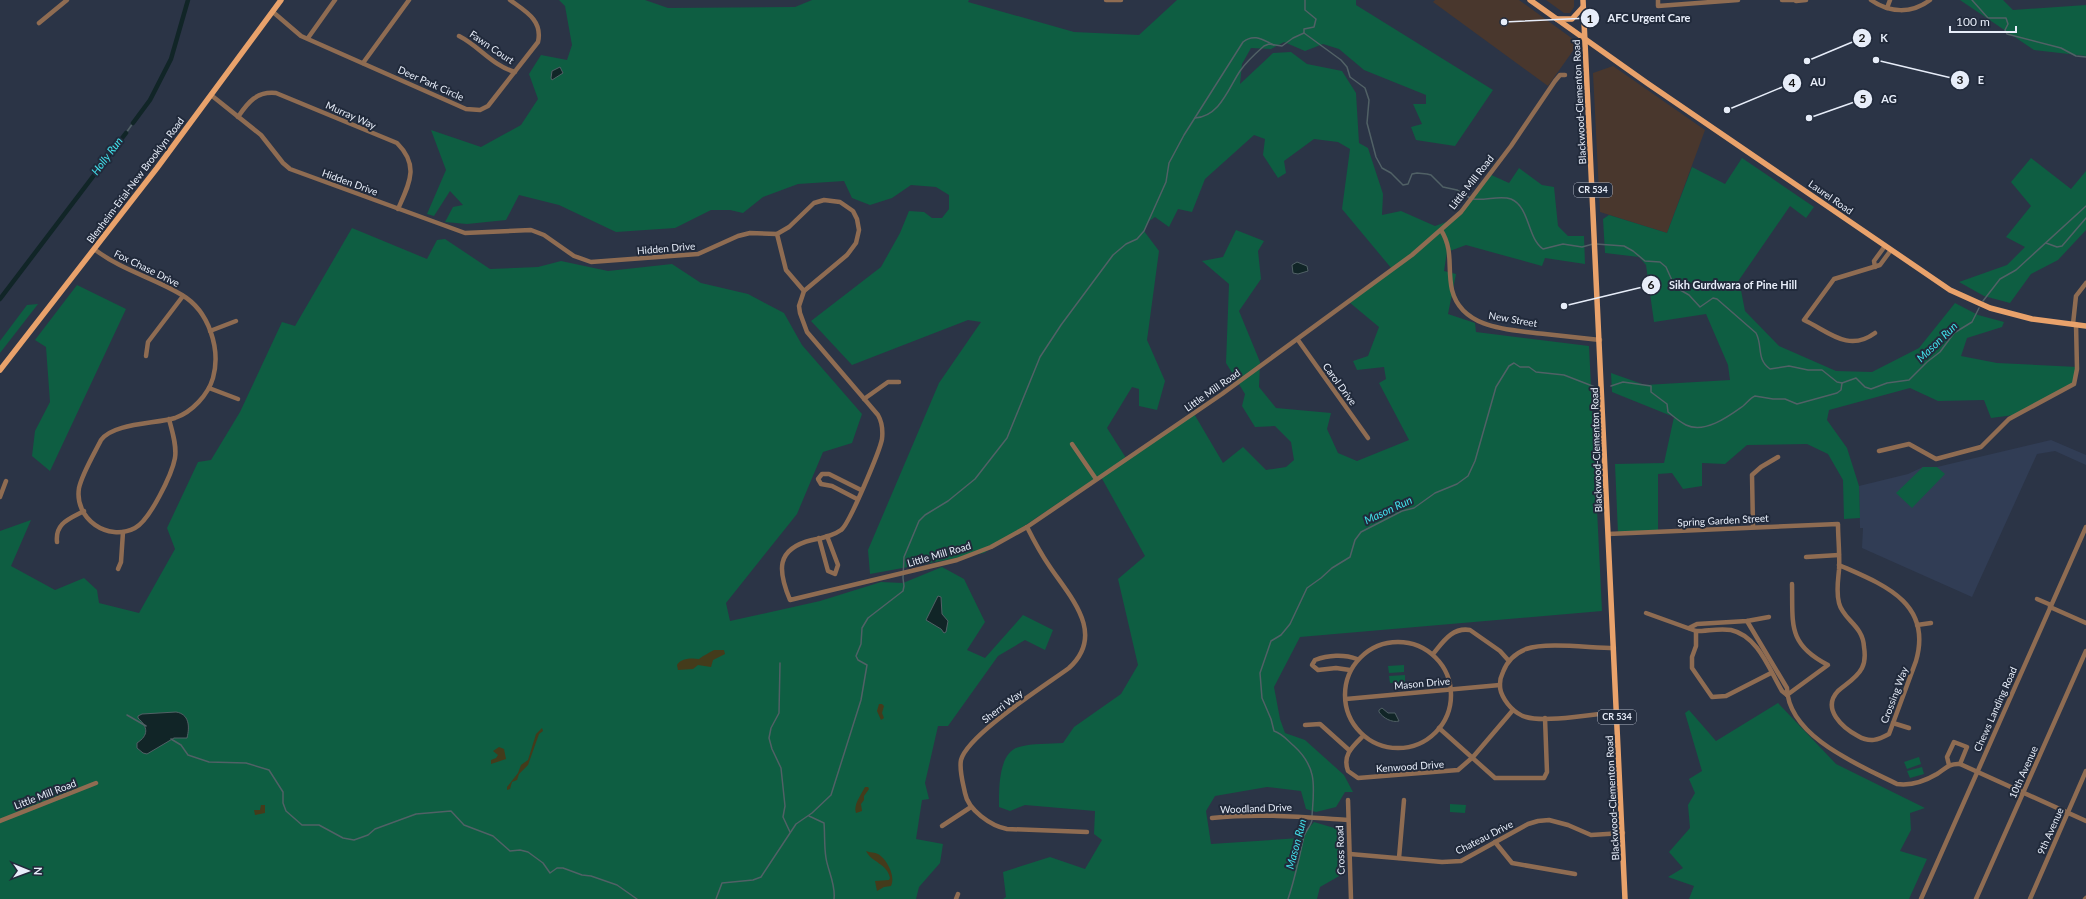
<svg xmlns="http://www.w3.org/2000/svg" width="2086" height="899" font-family="Lato,sans-serif">
	<style>
		.commercial { fill: #49372d }
		.built { fill: #313d55 }
		.green { fill: #0e5e42; fill-rule: evenodd }
		.sand { fill: #443b1b }
		.water { fill: #112527; stroke: #516166 }
		.lines { fill: none; stroke-linecap: round; stroke-linejoin: round }
		.stream { stroke: #516166; stroke-width: 1.5 }
		.canal { stroke: #112527; stroke-width: 4.5 }
		.minor { stroke: #8f6c52; stroke-width: 4.5 }
		.major { stroke: #e9a26b; stroke-width: 5.5 }
		.labels { text-anchor: middle; stroke-width: 4; stroke-linejoin: round; paint-order: stroke }
		.shield { fill: #212a3b; stroke: #acb2c0; stroke-width: 1 }
		.shield-label { font-size: 9px; font-weight: bold; fill: #e7edf9 }
		.street-label { font-size: 10px; fill: #e7edf9; stroke: #212a3b }
		.water-label { font-size: 11px; font-style: italic; fill: #42e1eb; stroke: #212a3b }
		.leader { fill: none; stroke: #e7edf9; stroke-width: 1.5 }
		.callout-dot { fill: #e7edf9; stroke: #212a3b; stroke-width: 1.5 }
		.mark-label { font-size: 12px; text-anchor: middle; font-weight: bold; fill: #111 }
		.callout-label { font-size: 11px; text-anchor: middle; font-weight: bold; fill: #e7edf9; stroke: #212a3b; stroke-width: 4; stroke-linejoin: round; paint-order: stroke }
	</style>
	<rect width="100%" height="100%" fill="#2b3446"/>
	<g class="commercial">
		<path d="M1435,0H1519L1577,42V45L1548,86L1433,2Z"/>
		<path d="M1546,0H1574V7L1570,13H1564Z"/>
		<path d="M1613,66L1705,130L1667,233L1600,212L1593,73Z"/>
	</g>
	<path class="built" d="M2051,440L2086,455V465L2055,451L2037,454L1972,597L1862,548L1863,528H1860L1859,486L1908,474L1923,467H1937Z"/>
	<g class="green">
		<path d="M559,0H645L668,8L795,7L812,0H969L968,2L1074,32L1139,35L1177,0H1356V5L1493,90L1455,146L1416,140L1411,127L1422,124L1413,104H1426V95L1364,70L1339,49L1323,44L1305,51L1284,42L1271,49L1251,48L1242,64L1240,84L1273,53L1291,52L1307,64L1342,71L1356,93L1359,143L1368,148L1383,194L1382,215L1401,211L1435,226L1452,220L1489,174L1509,183L1519,168L1542,185L1554,187L1558,226L1568,236H1584L1585,264L1545,258L1542,266L1466,245L1447,252L1444,271L1456,274L1448,314L1475,323L1476,332L1589,346L1602,611L1300,637L1274,687L1280,719L1285,733L1305,740L1344,775L1353,792H1345L1336,807L1316,812L1306,809L1301,791L1267,787L1215,796L1206,811L1211,844L1300,838L1314,822L1341,830V875L1320,887L1317,899H1003L1006,897L1003,872L1050,857L1085,869L1102,840L1094,834L1095,811L1025,805L1010,811L999,807C999,790 998,752 1019,747C1033,743 1049,744 1063,743L1074,727L1121,694L1138,665L1118,579L1145,556L1100,475L984,553L870,574L868,550L939,383L981,322L968,320L852,365L811,321L881,267L900,233L909,211L924,212L932,218H942L949,209V195L936,187L911,185L892,198L870,205L852,198L844,181L798,184L763,197L743,213L730,210H711L675,228L616,232L559,205L519,195L506,220L467,224L445,222L453,207L463,205L450,191L434,216L427,214L446,170L431,130L481,147L521,125L538,99L529,74L541,55L567,60L572,45L565,6ZM1254,135L1265,139L1263,155L1278,178L1286,173L1284,161L1314,139L1338,142L1350,149L1342,209L1392,269L1349,302L1379,327L1368,356L1353,361L1357,370L1384,367L1386,379L1379,383L1409,440L1357,461L1338,453L1327,429L1331,413L1276,408L1259,387L1260,362L1239,311L1261,279L1258,251L1264,241L1236,230L1223,257L1202,261L1229,284L1226,363L1245,394L1242,406L1255,427L1275,426L1291,442L1294,460L1286,467L1266,470L1243,447L1223,463L1193,412L1126,458L1107,428L1132,387L1139,389V406L1157,410L1165,381L1147,340L1159,251L1144,231L1149,221L1155,217L1169,227L1178,209L1192,212L1205,179Z"/>
		<path d="M1960,0H2003L2013,10L2086,5V56L2034,50Z"/>
		<path d="M1742,158L1814,207L1806,218L1790,206L1739,280L1745,311L1779,346L1836,371L1872,372L1919,348L1955,303L1978,315L2004,322L2002,327L1967,338L1961,356L1997,363L2077,367L2073,383L2014,415L1991,418L1984,400L1938,401L1910,388L1829,410L1827,420L1847,448L1859,486L1860,518L1844,519L1843,480L1828,454L1807,444L1747,445L1725,464L1702,463V486L1683,489L1672,473L1658,474V532L1618,533L1615,464L1664,463L1674,417L1612,392L1611,373L1645,385L1730,380L1728,365L1706,314L1654,322L1646,265L1639,257L1605,253L1603,219L1609,215L1667,233L1692,167L1725,184Z"/>
		<path d="M2031,158L2071,189L2086,171V230L2058,260L2031,274L2010,303L1984,296L1959,282L2007,265L2025,247L2006,237L2031,206L2011,182Z"/>
		<path d="M352,228L427,259L437,240L445,239L490,269L538,267L561,261L608,271L672,264L701,283L748,294L784,313L802,345L862,414L852,443L823,452L797,514L726,603L730,621L820,601L881,582L903,583L942,567L964,579L985,622L967,650L985,658L1023,615L1053,630L1045,650L1025,640L998,656L948,726H938L925,783L929,799L922,800L916,839L943,844L940,863L919,887L916,899H0V531L31,520L11,566L55,590L84,578L97,590L99,603L139,613L175,549L167,528L198,462L211,460L240,412L282,322L295,326Z"/>
		<path d="M77,285L126,309L50,471L32,456L35,431L50,402L46,347L35,340Z"/>
		<path d="M38,304L0,353V341L27,305Z"/>
		<path d="M1923,467H1937L1945,474L1912,508L1896,493Z"/>
		<path d="M1404,665V672L1389,673L1388,666Z"/>
		<path d="M1405,675V682L1390,683L1389,676Z"/>
		<path d="M1778,703L1836,764L1925,808L1910,813L1911,830L1900,851L1927,859L1909,899H1689L1694,886L1668,877L1683,868L1669,852L1690,828L1688,805L1695,793L1689,779L1702,771L1685,713L1689,710L1716,741Z"/>
		<path d="M1919,757L1921,764L1907,769L1904,762Z"/>
		<path d="M1922,767L1924,774L1910,778L1907,771Z"/>
		<path d="M1450,804L1466,805L1465,813L1450,812Z"/>
	</g>
	<g class="sand">
		<path d="M714,650H724L725,654L713,660L711,667L698,665L693,669L678,670L677,665C681,658 692,658 699,659C704,655 709,653 714,650Z"/>
		<path d="M879,704H882L884,706L882,713L884,718L881,720L877,711Z"/>
		<path d="M542,728L543,731L539,734L528,765L519,774L517,780L512,782L510,789L507,790V787L518,773L521,765L528,760L536,734Z"/>
		<path d="M499,747L504,749L506,759L491,764V760L496,758L498,755L493,751Z"/>
		<path d="M865,787H868L869,789L864,796V800L861,804L862,811L856,813C853,805 861,795 865,787Z"/>
		<path d="M261,805H265V813L255,815L254,810H260Z"/>
		<path d="M866,851C870,853 875,852 878,854C887,859 896,877 891,886L884,887L877,891L875,881L889,880L890,878C887,863 872,863 866,851Z"/>
	</g>
	<g class="water">
		<path d="M560,67L563,73L552,80L551,78L552,71Z"/>
		<path d="M1297,262L1307,266L1308,271L1298,274L1293,273L1292,265Z"/>
		<path d="M938,596L941,597L942,614L948,621L946,632L944,633L941,629L926,620Z"/>
		<path d="M1382,708L1388,713H1395L1399,721C1392,723 1383,718 1379,712V710Z"/>
		<path d="M176,712C189,714 190,726 187,738H174L147,754L143,753L137,748V743C149,735 148,727 138,718V716L142,714Z"/>
	</g>
	<g class="lines">
		<g class="stream">
			<path d="M1972,0L1988,18H2006L2008,24L2005,30L2007,34L2061,48L2076,56L2086,57"/>
			<path d="M1304,33L1341,60L1347,67L1350,77L1365,88L1369,100L1367,123L1376,157L1382,168L1391,173L1403,185L1408,184L1412,174L1417,173L1427,174L1431,175L1443,187L1457,190L1470,198"/>
			<path d="M1195,118C1220,116 1228,89 1240,71C1246,62 1256,53 1264,46L1269,44L1282,46L1293,38L1304,33V29L1314,27L1316,19L1305,10V0"/>
			<path d="M126,133L133,123"/>
			<path d="M1473,199C1485,201 1500,195 1511,199C1530,207 1527,238 1543,249L1563,244L1582,247L1593,244"/>
			<path d="M2046,243L2057,247L2062,246L2086,218"/>
			<path d="M1596,244L1624,246L1633,251L1645,261L1660,262L1666,267L1675,287L1689,295L1700,307L1713,298L1717,299L1756,333C1763,346 1756,359 1770,369L1789,366L1808,370H1822L1837,382L1842,383"/>
			<path d="M1983,301L2000,279L2016,270L2086,206"/>
			<path d="M1842,383L1856,378L1865,387L1871,389L1887,383L1909,380L1927,362L1940,352L1954,333L1972,322L1979,308"/>
			<path d="M1611,386L1623,382L1651,386V392L1667,404L1668,412C1674,417 1680,422 1686,425C1705,434 1729,416 1743,406C1747,403 1750,398 1755,396L1773,399H1785L1797,404L1837,393L1841,390L1842,383"/>
			<path d="M780,663L779,713L771,728L769,738L772,749L781,768L785,806L783,817L790,832"/>
			<path d="M127,715L146,726"/>
			<path d="M171,739L181,745L188,755L209,762L246,763L269,770L283,792V803L286,811L302,825H319L343,838L354,840L368,835L375,829L416,814L451,811L464,825L493,836L510,851L520,850L528,852L543,863L550,873L557,868H563L582,875L591,876L617,885L637,899"/>
			<path d="M809,816L824,823C825,834 824,846 826,858C828,871 836,885 834,899"/>
			<path d="M1312,816C1314,787 1318,768 1294,746C1287,740 1283,734 1274,731L1271,719L1262,698L1260,673L1271,641L1281,635L1290,624L1307,588L1321,578L1332,568L1350,557L1355,540L1361,532L1402,511L1414,508L1435,493L1457,484L1468,476L1475,461L1496,387L1509,366L1514,363L1520,367H1529L1536,372L1564,375L1595,387"/>
			<path d="M716,899L722,883L753,880L761,877L796,824L812,813L831,795L861,700L867,665L858,660L856,656L861,644L862,628L868,618L903,591L904,586L903,578L904,557L919,521L925,515L948,501L975,479L1007,438L1040,357L1061,325L1113,255L1126,244L1137,239L1144,231L1166,182L1169,163L1184,135L1243,42C1254,33 1263,40 1274,45"/>
			<path d="M1288,899C1295,879 1299,858 1304,836C1306,830 1311,826 1312,820"/>
		</g>
		<g class="canal">
			<path d="M133,123L150,100L171,59L188,0"/>
			<path d="M0,299L126,133"/>
		</g>
		<g class="minor">
			<path d="M1106,0H1121"/>
			<path d="M1658,0V6L1738,0"/>
			<path d="M1782,0H1796"/>
			<path d="M1871,0C1889,13 1912,14 1930,0"/>
			<path d="M1796,1L1806,0"/>
			<path d="M1887,8L1890,0"/>
			<path d="M273,12L301,36L466,109L480,110L488,106L538,42C543,20 525,11 510,0"/>
			<path d="M39,23L67,0"/>
			<path d="M459,36C479,46 493,66 515,72"/>
			<path d="M308,38L335,0"/>
			<path d="M363,63L409,0"/>
			<path d="M211,95L261,135L283,163L290,169L465,233L531,230L544,235L574,256L591,262L698,254L738,236L750,233L777,234L789,227L814,203L824,200L840,202L853,211L857,219L859,230L856,243L847,255L804,291L799,306L800,313L807,332L878,415C882,422 883,430 882,439C880,450 849,525 841,530C833,536 822,538 812,540C775,549 778,571 790,600L957,560L991,547L1027,527L1222,394L1412,255L1461,212L1511,146L1555,81L1560,75H1565"/>
			<path d="M238,117C248,102 257,91 276,93L397,143C420,166 409,184 398,209"/>
			<path d="M1441,230C1454,251 1447,268 1452,290C1462,330 1512,330 1545,334C1563,336 1582,338 1600,340"/>
			<path d="M777,234L786,270L804,291"/>
			<path d="M94,249C123,271 152,277 182,295C209,311 221,349 213,378C208,395 192,412 175,418C155,424 113,423 101,440C94,454 82,474 79,488C74,519 108,542 135,528C150,520 172,474 175,458C177,445 172,431 169,419"/>
			<path d="M1875,267L1874,261L1885,246"/>
			<path d="M2073,324L2076,296L2086,283"/>
			<path d="M210,331L236,321"/>
			<path d="M1875,333C1848,353 1828,331 1804,320L1834,279L1880,265L1891,250"/>
			<path d="M1298,340L1368,438"/>
			<path d="M146,356L148,342L183,296"/>
			<path d="M209,388L238,399"/>
			<path d="M864,399L888,382H899"/>
			<path d="M1072,444L1096,479"/>
			<path d="M1879,451L1909,444L1936,459L1981,447L2009,419L2074,384L2077,369L2076,324"/>
			<path d="M0,497L6,481"/>
			<path d="M857,499L832,486L821,484L818,479L822,474H829L861,490"/>
			<path d="M1027,527C1034,541 1041,554 1050,567C1071,598 1106,634 1069,668C1046,685 967,735 961,760C959,770 963,783 965,793C968,810 991,826 1007,829L1087,832"/>
			<path d="M1753,527L1752,475L1761,467L1778,457"/>
			<path d="M1608,534L1838,524C1838,539 1840,555 1839,570C1838,581 1836,592 1839,603C1843,620 1863,625 1864,647C1865,653 1865,662 1862,668C1857,678 1846,684 1838,691C1821,709 1843,728 1858,736C1870,743 1878,740 1889,734L1916,661C1933,602 1882,584 1839,565"/>
			<path d="M819,538L828,571L835,574L838,565L827,536"/>
			<path d="M57,542C55,523 69,519 84,511"/>
			<path d="M1806,557L1839,555"/>
			<path d="M118,569L121,562L123,532"/>
			<path d="M2037,599L2051,605"/>
			<path d="M2050,607L2086,623"/>
			<path d="M1646,613L1696,631V646L1692,657V668L1712,697L1726,696L1771,673"/>
			<path d="M1747,621L1787,688C1788,737 1861,766 1897,784C1911,786 1925,781 1937,774C1945,769 1949,763 1960,764L2086,821"/>
			<path d="M1917,625L1931,623"/>
			<path d="M1689,628L1697,624L1747,621L1769,617"/>
			<path d="M1696,631C1708,631 1719,628 1731,630C1758,636 1769,669 1782,691L1787,695"/>
			<circle cx="1398" cy="695" r="53"/>
			<path d="M1614,648C1590,648 1547,642 1526,649C1516,653 1507,661 1503,672C1500,678 1499,685 1501,692C1505,703 1515,714 1526,717C1545,723 1595,714 1617,712"/>
			<path d="M1433,654C1443,642 1452,627 1470,630L1500,651L1509,661"/>
			<path d="M1350,670L1336,668L1318,670L1312,665L1315,660C1328,655 1344,654 1357,659"/>
			<path d="M1787,695L1828,665C1787,644 1793,624 1792,584"/>
			<path d="M1346,699L1500,685"/>
			<path d="M1893,723L1909,728"/>
			<path d="M1305,725L1320,724L1349,750"/>
			<path d="M1439,728L1495,778H1544L1547,772L1545,718"/>
			<path d="M1363,736C1353,746 1342,755 1348,771L1358,778L1458,770L1473,757L1513,710"/>
			<path d="M1949,765L1947,757L1954,742L1967,747L1960,764"/>
			<path d="M1348,800L1351,899"/>
			<path d="M1212,818C1258,813 1302,817 1348,820"/>
			<path d="M0,821L96,783"/>
			<path d="M942,826L971,807"/>
			<path d="M1495,842L1512,863L1575,874"/>
			<path d="M1350,854L1442,862L1461,861L1528,824L1538,821L1549,820L1568,825L1591,835L1623,833"/>
			<path d="M1399,858L1404,800"/>
			<path d="M956,899L958,894"/>
			<path d="M1921,899L2086,527"/>
			<path d="M1976,899L2086,651"/>
			<path d="M2030,899L2086,771"/>
			<path d="M2085,899L2086,898"/>
		</g>
		<g class="major">
			<path d="M1530,0L1647,83L1950,290L1990,308L2032,319L2086,326"/>
			<path d="M1583,0L1625,899"/>
			<path d="M1557,19H1572L1583,7"/>
			<path d="M0,370L157,168L281,0"/>
		</g>
	</g>
	<g class="labels">
		<g class="shield">
			<rect x="1574" y="183" width="38" height="14" rx="3"/>
			<rect x="1598" y="710" width="38" height="14" rx="3"/>
		</g>
		<g class="shield-label">
			<text x="1593" y="193">CR 534</text>
			<text x="1617" y="720">CR 534</text>
		</g>
		<g class="street-label">
			<text transform="translate(492 47) rotate(34)" y="4">Fawn Court</text>
			<text transform="translate(431 83) rotate(24)" y="4">Deer Park Circle</text>
			<text transform="translate(1579 102) rotate(-93)" y="4">Blackwood-Clementon Road</text>
			<text transform="translate(351 115) rotate(24)" y="4">Murray Way</text>
			<text transform="translate(135 180) rotate(-53)" y="4">Blenheim-Erial-New Brooklyn Road</text>
			<text transform="translate(350 182) rotate(20)" y="4">Hidden Drive</text>
			<text transform="translate(1471 182) rotate(-52)" y="4">Little Mill Road</text>
			<text transform="translate(1831 197) rotate(35)" y="4">Laurel Road</text>
			<text transform="translate(666 248) rotate(-5)" y="4">Hidden Drive</text>
			<text transform="translate(147 268) rotate(26)" y="4">Fox Chase Drive</text>
			<text transform="translate(1513 319) rotate(10)" y="4">New Street</text>
			<text transform="translate(1340 384) rotate(54)" y="4">Carol Drive</text>
			<text transform="translate(1212 390) rotate(-35)" y="4">Little Mill Road</text>
			<text transform="translate(1596 450) rotate(-92)" y="4">Blackwood-Clementon Road</text>
			<text transform="translate(1723 520) rotate(-3)" y="4">Spring Garden Street</text>
			<text transform="translate(939 554) rotate(-16)" y="4">Little Mill Road</text>
			<text transform="translate(1422 683) rotate(-5)" y="4">Mason Drive</text>
			<text transform="translate(1894 695) rotate(-69)" y="4">Crossing Way</text>
			<text transform="translate(1002 706) rotate(-37)" y="4">Sherri Way</text>
			<text transform="translate(1995 709) rotate(-66)" y="4">Chews Landing Road</text>
			<text transform="translate(1410 766) rotate(-4)" y="4">Kenwood Drive</text>
			<text transform="translate(2023 772) rotate(-66)" y="4">10th Avenue</text>
			<text transform="translate(45 794) rotate(-21)" y="4">Little Mill Road</text>
			<text transform="translate(1612 798) rotate(-93)" y="4">Blackwood-Clementon Road</text>
			<text transform="translate(1256 808) rotate(-2)" y="4">Woodland Drive</text>
			<text transform="translate(2050 831) rotate(-66)" y="4">9th Avenue</text>
			<text transform="translate(1484 837) rotate(-27)" y="4">Chateau Drive</text>
			<text transform="translate(1340 850) rotate(-92)" y="4">Cross Road</text>
		</g>
		<g class="water-label">
			<text transform="translate(107 156) rotate(-53)" y="4">Holly Run</text>
			<text transform="translate(1937 342) rotate(-44)" y="4">Mason Run</text>
			<text transform="translate(1388 510) rotate(-25)" y="4">Mason Run</text>
			<text transform="translate(1296 844) rotate(-75)" y="4">Mason Run</text>
		</g>
	</g>
	<path class="leader" d="M1504 22L1590 18M1807 61L1862 38M1876 60L1960 80M1727 110L1792 83M1809 118L1863 99M1564 306L1651 285"/>
	<g class="callout-dot">
		<circle cx="1504" cy="22" r="4"/>
		<circle cx="1807" cy="61" r="4"/>
		<circle cx="1876" cy="60" r="4"/>
		<circle cx="1727" cy="110" r="4"/>
		<circle cx="1809" cy="118" r="4"/>
		<circle cx="1564" cy="306" r="4"/>
		<circle cx="1590" cy="18" r="10"/>
		<circle cx="1862" cy="38" r="10"/>
		<circle cx="1960" cy="80" r="10"/>
		<circle cx="1792" cy="83" r="10"/>
		<circle cx="1863" cy="99" r="10"/>
		<circle cx="1651" cy="285" r="10"/>
	</g>
	<g class="mark-label">
		<text x="1590" y="23">1</text>
		<text x="1862" y="42">2</text>
		<text x="1960" y="84">3</text>
		<text x="1792" y="87">4</text>
		<text x="1863" y="103">5</text>
		<text x="1651" y="289">6</text>
	</g>
	<g class="callout-label">
		<text x="1649" y="22">AFC Urgent Care</text>
		<text x="1884" y="42">K</text>
		<text x="1981" y="84">E</text>
		<text x="1818" y="86">AU</text>
		<text x="1889" y="103">AG</text>
		<text x="1733" y="289">Sikh Gurdwara of Pine Hill</text>
	</g>
	<g transform="translate(28 871) rotate(91)" stroke="#212a3b" stroke-width="3" paint-order="stroke">
	<path d="M0-3L7 15L0 10L-7 15Z" fill="#e7edf9"/>
	<text y="-6" font-size="11" font-weight="bold" text-anchor="middle" fill="#e7edf9">N</text>
	</g>
	<path d="M1950 26v6h66v-6" fill="none" stroke="#e7edf9" stroke-width="2"/>
	<text x="1956" y="26" font-size="12" fill="#e7edf9" stroke="#212a3b" stroke-width="3" paint-order="stroke">100 m</text>
</svg>
